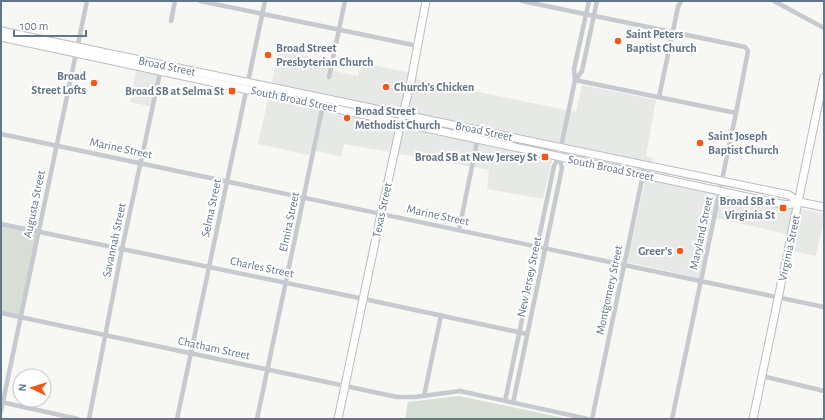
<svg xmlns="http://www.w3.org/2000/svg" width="825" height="420" font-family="'Alegreya Sans',sans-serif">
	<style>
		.built { fill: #e7e9e7 }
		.green { fill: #d7dfd4 }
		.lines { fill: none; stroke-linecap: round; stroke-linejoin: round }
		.secondary-casing { stroke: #b8bdc2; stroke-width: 9 }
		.primary-casing { stroke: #b9bdc1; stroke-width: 9 }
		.street { stroke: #c6cace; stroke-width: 4.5 }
		.secondary { stroke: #fff; stroke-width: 7 }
		.primary { stroke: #fff; stroke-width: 7 }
		.poi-dot { fill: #f55815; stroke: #fff; stroke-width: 1.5 }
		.labels { text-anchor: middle; stroke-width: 4; stroke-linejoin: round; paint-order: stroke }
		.poi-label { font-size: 12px; font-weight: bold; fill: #637588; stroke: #fff; text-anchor: start }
		.street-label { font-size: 12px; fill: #637588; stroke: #fff }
	</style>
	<rect width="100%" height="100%" fill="#f7f7f3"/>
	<g class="built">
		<path d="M279,50L330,61L329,70L358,76L362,63L417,74L416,79L576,112L582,85L656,100L646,156L653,158L649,178L824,214V220L816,256L784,249L787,234L711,217L699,278L627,262L649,163L556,143L543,199L487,189L489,170L344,144L341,157L314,150L313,156L258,144Z"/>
		<path d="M137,66L160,71L153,107L130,102Z"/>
	</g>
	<g class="green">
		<path d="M1,224L38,232L20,317L1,313Z"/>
		<path d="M459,396L568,419H405L408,402Z"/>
	</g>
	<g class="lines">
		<defs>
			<g id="secondary">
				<path d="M338,419L382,209L401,122L411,81L426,1"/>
				<path d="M753,419L824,77"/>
			</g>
			<g id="primary">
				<path d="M1,31L789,195L799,202L824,207"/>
				<path d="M1,37L771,202L788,205L799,202"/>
			</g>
		</defs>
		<use href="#secondary" class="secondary-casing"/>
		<use href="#primary" class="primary-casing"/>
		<g class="street">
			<path d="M200,1L418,46"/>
			<path d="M522,1L745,47L748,51L736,113L672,419"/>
			<path d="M774,1L824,28"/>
			<path d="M171,21L175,1"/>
			<path d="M329,77L345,1"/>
			<path d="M575,80L736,113"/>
			<path d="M575,80L582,71L597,1"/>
			<path d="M659,97L678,7L681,1"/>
			<path d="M1,134L824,307"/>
			<path d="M1,224L364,299L527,334"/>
			<path d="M459,230L478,137"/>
			<path d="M1,313L397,397H415L460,391L588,419"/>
			<path d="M762,376L824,391"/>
			<path d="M424,396L441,315"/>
			<path d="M505,401L554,166L559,157L561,147L575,80L574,69L589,1"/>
			<path d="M1,402L78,419"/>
			<path d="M513,403L562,168L559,157"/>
			<path d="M1,411L87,1"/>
			<path d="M89,419L122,249L161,68"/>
			<path d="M177,419L265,1"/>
			<path d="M257,419L323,105"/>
			<path d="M592,419L645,165"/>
		</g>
		<use href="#secondary" class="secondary"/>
		<use href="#primary" class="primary"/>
	</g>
	<g class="poi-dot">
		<circle cx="618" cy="41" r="4"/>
		<circle cx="268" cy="55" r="4"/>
		<circle cx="94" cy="83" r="4"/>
		<circle cx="386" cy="87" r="4"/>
		<rect x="228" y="87" width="8" height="8" rx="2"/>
		<circle cx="347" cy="118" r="4"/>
		<circle cx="700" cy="143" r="4"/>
		<rect x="541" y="153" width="8" height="8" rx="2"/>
		<rect x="779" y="204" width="8" height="8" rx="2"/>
		<circle cx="680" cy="251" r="4"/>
	</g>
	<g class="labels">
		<g class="poi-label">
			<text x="626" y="38">Saint Peters<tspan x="626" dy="14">Baptist Church</tspan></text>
			<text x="276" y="52">Broad Street<tspan x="276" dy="14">Presbyterian Church</tspan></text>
			<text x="86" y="80" text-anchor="end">Broad<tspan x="86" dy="14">Street Lofts</tspan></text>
			<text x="394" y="91">Church's Chicken</text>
			<text x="224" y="95" text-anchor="end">Broad SB at Selma St</text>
			<text x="355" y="115">Broad Street<tspan x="355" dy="14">Methodist Church</tspan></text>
			<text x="708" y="140">Saint Joseph<tspan x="708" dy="14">Baptist Church</tspan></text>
			<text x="537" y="161" text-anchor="end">Broad SB at New Jersey St</text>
			<text x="775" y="205" text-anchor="end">Broad SB at<tspan x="775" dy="14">Virginia St</tspan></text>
			<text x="672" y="255" text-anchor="end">Greer's</text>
		</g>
		<g class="street-label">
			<text transform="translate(167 66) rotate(12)" y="4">Broad Street</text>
			<text transform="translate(294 99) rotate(12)" y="4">South Broad Street</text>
			<text transform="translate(484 131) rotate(12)" y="4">Broad Street</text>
			<text transform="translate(121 148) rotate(12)" y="4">Marine Street</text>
			<text transform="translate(611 168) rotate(12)" y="4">South Broad Street</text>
			<text transform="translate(34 204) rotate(-78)" y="4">Augusta Street</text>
			<text transform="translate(211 208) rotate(-78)" y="4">Selma Street</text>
			<text transform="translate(382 210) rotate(-78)" y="4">Texas Street</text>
			<text transform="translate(438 215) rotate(12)" y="4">Marine Street</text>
			<text transform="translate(289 222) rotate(-78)" y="4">Elmira Street</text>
			<text transform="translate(701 233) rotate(-78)" y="4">Maryland Street</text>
			<text transform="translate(114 240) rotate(-78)" y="4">Savannah Street</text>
			<text transform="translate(789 248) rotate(-78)" y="4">Virginia Street</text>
			<text transform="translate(262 267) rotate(12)" y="4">Charles Street</text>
			<text transform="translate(529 277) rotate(-78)" y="4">New Jersey Street</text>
			<text transform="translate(609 290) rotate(-78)" y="4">Montgomery Street</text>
			<text transform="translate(214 348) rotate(12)" y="4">Chatham Street</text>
		</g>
	</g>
	<rect width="825" height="420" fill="none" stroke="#637588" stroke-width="4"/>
	<g transform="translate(32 388) rotate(274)"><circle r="19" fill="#ffffff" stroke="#c1c8cf"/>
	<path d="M0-3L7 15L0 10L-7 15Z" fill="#f55815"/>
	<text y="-6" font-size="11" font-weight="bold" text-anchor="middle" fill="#637588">N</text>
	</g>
	<path d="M14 30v6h72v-6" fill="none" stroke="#637588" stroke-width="2"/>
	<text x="20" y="30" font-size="12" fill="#637588" stroke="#ffffff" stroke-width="3" paint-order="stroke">100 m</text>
</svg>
